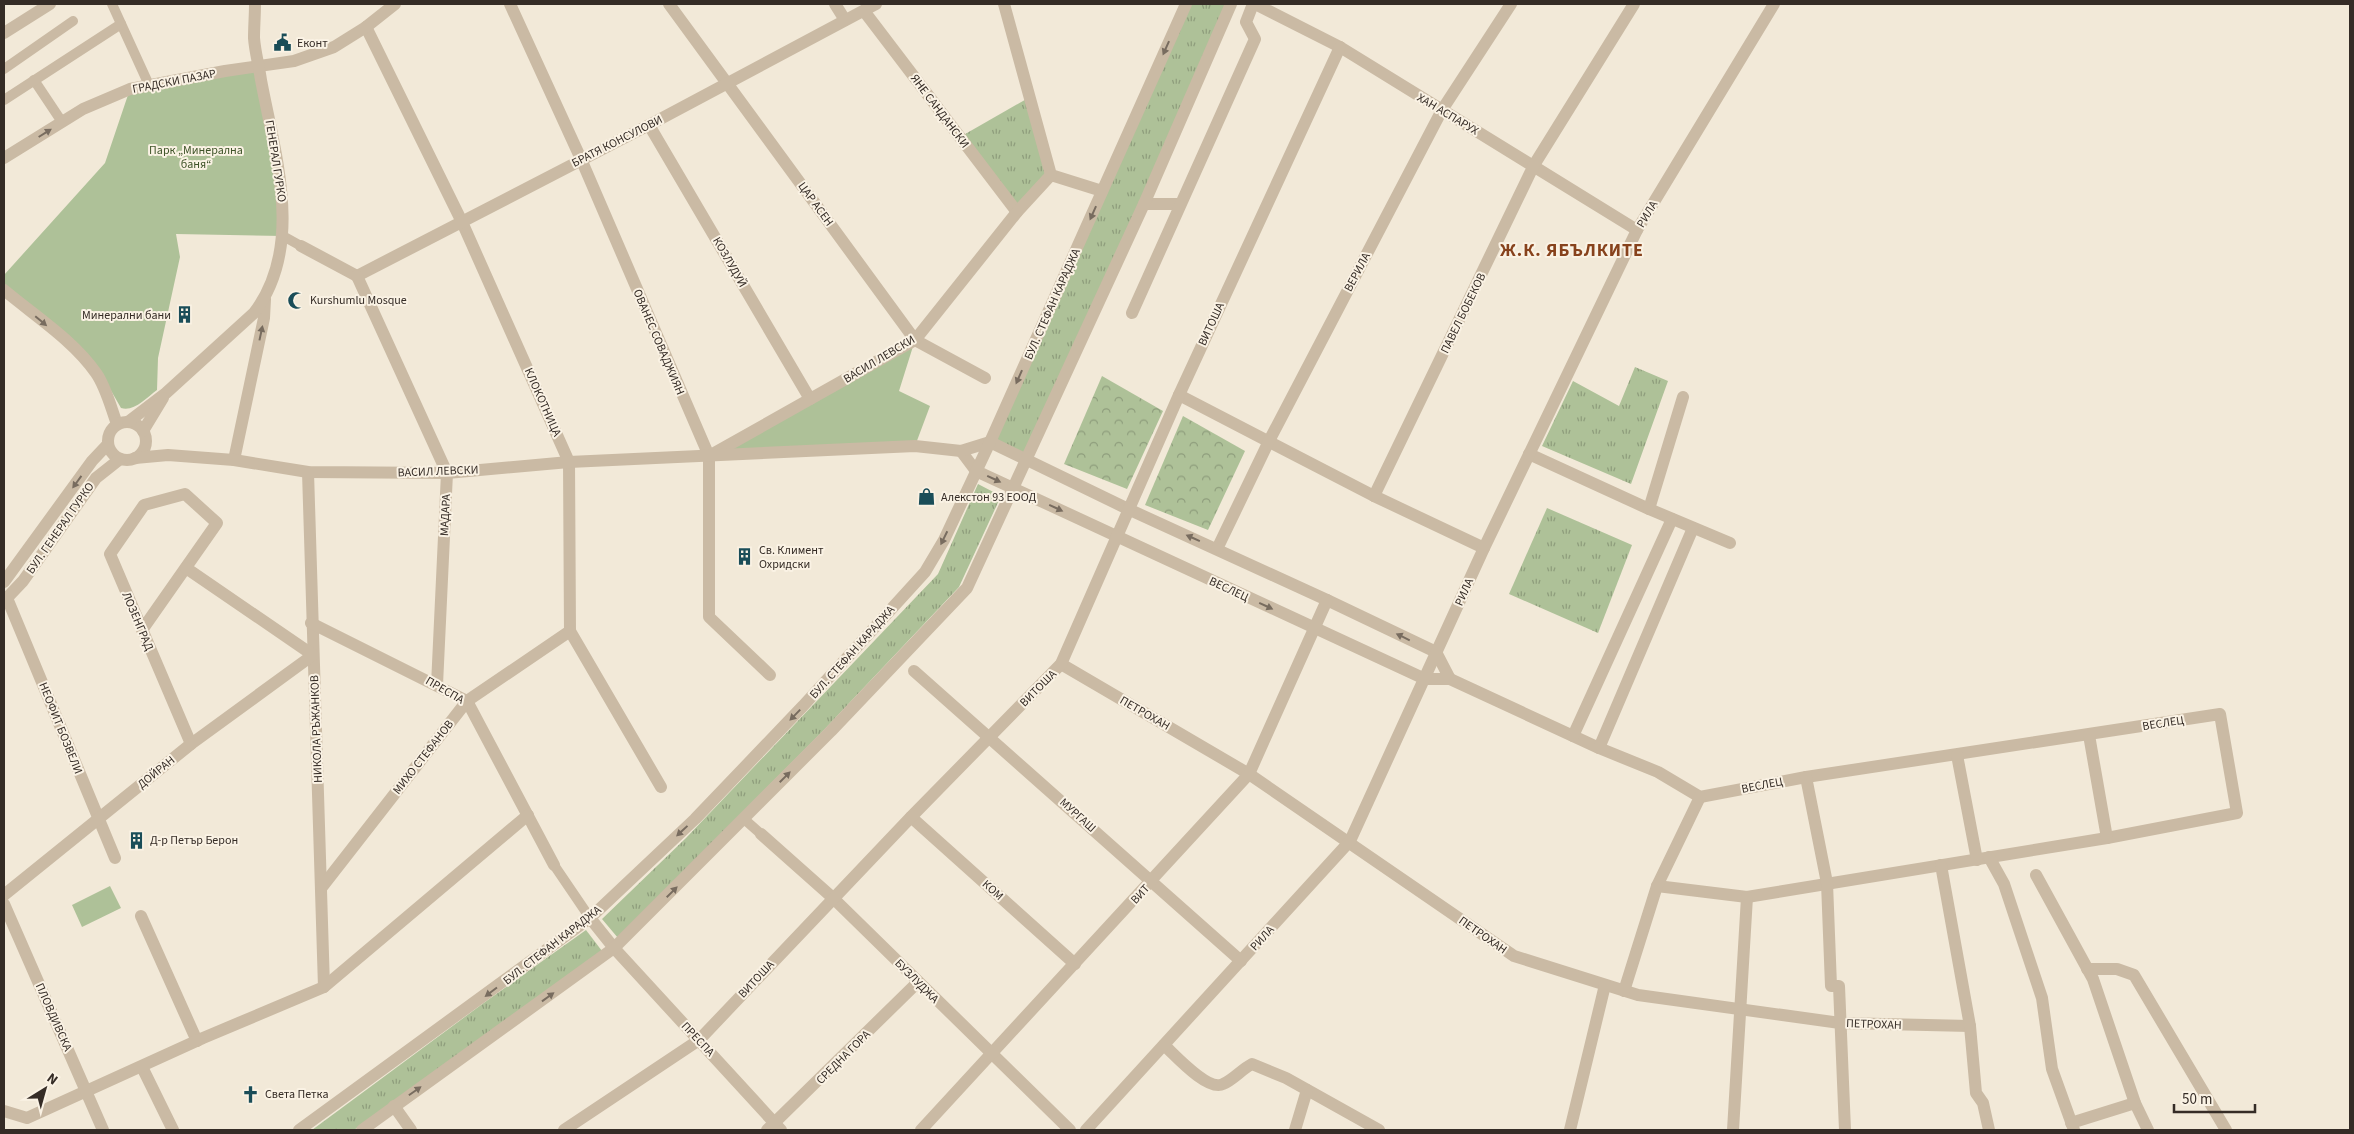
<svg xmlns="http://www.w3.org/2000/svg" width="2354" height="1134" font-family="'Source Sans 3',sans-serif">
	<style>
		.grass { fill: url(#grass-tufts) }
		.forest { fill: url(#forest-crowns) }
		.park { fill: #aec198 }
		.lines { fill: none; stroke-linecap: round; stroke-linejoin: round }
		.pedestrian { stroke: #cabaa4; stroke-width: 10 }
		.minor { stroke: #cabaa4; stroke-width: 12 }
		.tertiary { stroke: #cabaa4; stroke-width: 12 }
		.oneway { fill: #786c5f }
		.labels { text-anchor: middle; stroke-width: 4; stroke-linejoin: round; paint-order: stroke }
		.poi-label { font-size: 12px; fill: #352c26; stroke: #faf2e4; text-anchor: start }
		.street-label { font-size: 12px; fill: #352c26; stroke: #faf2e4 }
		.park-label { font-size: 12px; fill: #3f5429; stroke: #faf2e4 }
		.district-label { font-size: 18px; font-weight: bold; letter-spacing: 1px; fill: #87421c; stroke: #faf2e4 }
	</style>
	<defs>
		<pattern id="grass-tufts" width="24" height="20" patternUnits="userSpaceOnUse" patternTransform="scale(1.25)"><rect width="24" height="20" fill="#aec198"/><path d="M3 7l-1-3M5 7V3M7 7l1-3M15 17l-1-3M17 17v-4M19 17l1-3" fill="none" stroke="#8e9d7c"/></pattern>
		<pattern id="forest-crowns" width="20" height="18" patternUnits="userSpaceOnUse" patternTransform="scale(1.25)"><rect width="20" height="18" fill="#aec198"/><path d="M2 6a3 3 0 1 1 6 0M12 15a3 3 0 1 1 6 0" fill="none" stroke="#8e9d7c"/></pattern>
	</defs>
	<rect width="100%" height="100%" fill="#f2e9d8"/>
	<g class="grass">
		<path d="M1186,4H1231L1025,459L990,442Z"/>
		<path d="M1030,97L1051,175L1017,212L960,137Z"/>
		<path d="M1635,367L1668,381L1631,484L1542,446L1573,381L1619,406Z"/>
		<path d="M978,484L1001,496L959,587L821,733L618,938L602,919L686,838L938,574Z"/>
		<path d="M1547,508L1632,545L1598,633L1509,594Z"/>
		<path d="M586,930L602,951L354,1130H312L485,1002Z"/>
	</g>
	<g class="forest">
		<path d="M1102,376L1163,411L1127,489L1064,464Z"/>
		<path d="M1183,416L1245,451L1208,530L1145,505Z"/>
	</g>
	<g class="park">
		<path d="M259,67L283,236L176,234L180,257L158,358L157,390C146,398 134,412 121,408L102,375L4,290V275L105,163L130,89Z"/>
		<path d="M915,340L899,391L930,406L915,446L709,456Z"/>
		<path d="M110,886L121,908L82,927L72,905Z"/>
	</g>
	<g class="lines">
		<g class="pedestrian">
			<path d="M112,4L149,85"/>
			<path d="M4,69L73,21"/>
			<path d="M34,80L62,122"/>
			<path d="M4,100L121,24"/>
			<path d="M283,236L301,246"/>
			<path d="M744,819L761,834"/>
			<path d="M554,865L590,918"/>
		</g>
		<g class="minor">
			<path d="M510,4L581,159L709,456V617L770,675"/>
			<path d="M669,4L915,340L985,378"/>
			<path d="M835,4L845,20"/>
			<path d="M1004,4L1051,175L1102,191"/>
			<path d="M1255,4L1340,47L1637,230"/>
			<path d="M864,11L1017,212"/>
			<path d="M366,27L462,222L569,462L570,631L661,787"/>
			<path d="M4,33L50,4"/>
			<path d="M649,125L810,399"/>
			<path d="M4,158L83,109L130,89L225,71L294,61L334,47L366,27L395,4"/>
			<path d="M1144,204H1179"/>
			<path d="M301,246L357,276"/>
			<path d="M357,276L649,125L876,4"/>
			<path d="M357,276L447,473L437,685"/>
			<path d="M4,290C35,316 73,340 96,373C106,387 111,408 117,424"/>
			<path d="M1132,313L1255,39L1246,22L1253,4"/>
			<path d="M1179,395L1374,496L1484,548"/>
			<path d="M990,442L1128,509L1327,600L1436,652L1450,679"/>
			<path d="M1529,454L1649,509L1730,543"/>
			<path d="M709,456L915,340L1017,212L1051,175"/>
			<path d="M234,460L264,318L265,299"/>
			<path d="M976,471L1425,679H1450L1599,748L1658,772L1700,797L1806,777L2220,714L2237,813L2107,838L1747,897L1657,886"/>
			<path d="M308,472L324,987"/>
			<path d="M1374,496L1534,165L1634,4"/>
			<path d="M1649,509L1683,397"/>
			<path d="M1217,549L1269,441L1442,110L1511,4"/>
			<path d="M7,598L115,858"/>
			<path d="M311,623L467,701L554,865"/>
			<path d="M142,630L217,523L185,494L144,505L110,554L191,744"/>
			<path d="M1061,664L1249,774L1514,956L1638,995L1840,1023L1970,1026"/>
			<path d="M914,671L1241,961"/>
			<path d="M2089,735L2107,838"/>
			<path d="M1573,736L1672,519"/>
			<path d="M1599,748L1693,528"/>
			<path d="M1957,755L1977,860"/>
			<path d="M1806,777L1827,883L1831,986H1839L1845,1130"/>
			<path d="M911,817L1075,964"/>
			<path d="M761,834L833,898L1070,1130"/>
			<path d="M1989,857L2004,884L2042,998L2052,1069L2074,1130"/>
			<path d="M1941,865L1970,1026L1976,1093L1983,1103L1989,1130"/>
			<path d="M2036,875L2093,979L2135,1103L2148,1130"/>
			<path d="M322,887L467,701L570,631"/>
			<path d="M4,895L191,744L313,655L186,568"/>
			<path d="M141,916L197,1041"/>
			<path d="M590,918L614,948L781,1130"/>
			<path d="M2087,969H2117L2134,975L2226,1130"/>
			<path d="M1624,991L1657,886L1700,797"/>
			<path d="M1164,1045C1175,1055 1208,1092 1223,1084C1233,1080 1242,1069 1252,1064L1286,1078L1379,1130"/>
			<path d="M142,1067L173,1130"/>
			<path d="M394,1106L411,1130"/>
			<path d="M4,1111L27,1118L203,1038L324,987L528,815"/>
			<path d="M2071,1123L2135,1103"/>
			<path d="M564,1130L699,1040L911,817L1061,664L1179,395L1340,47"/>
			<path d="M767,1130L918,982"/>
			<path d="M921,1130L1249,774L1327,600"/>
			<path d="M1086,1130L1350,841L1484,548L1637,230L1774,4"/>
			<path d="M1295,1130L1307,1090"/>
			<path d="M1570,1130L1605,985"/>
			<path d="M1733,1130L1747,897"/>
		</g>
		<g class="tertiary">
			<circle cx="127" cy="441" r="19"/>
			<path d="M128,422L166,393L254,313C305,246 275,155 261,80C259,66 255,52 254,38C254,27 255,15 255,4"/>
			<path d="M143,431L163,398"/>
			<path d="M961,451L976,471"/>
			<path d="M135,458L168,455L234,460L308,472L447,473L569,462L915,446L961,451L990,442"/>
			<path d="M4,582L92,461L108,444"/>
			<path d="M4,601L23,581L96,478L120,459"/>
			<path d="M4,904L103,1130"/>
			<path d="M299,1130L590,918L695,819L803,706L925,572L944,540L990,442L1186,4"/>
			<path d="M362,1130L614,948L831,731L967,588L1144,204L1231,4"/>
		</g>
	</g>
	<defs><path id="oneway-solid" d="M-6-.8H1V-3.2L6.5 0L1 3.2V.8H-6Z" transform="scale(1.25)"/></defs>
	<g class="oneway">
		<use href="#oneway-solid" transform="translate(1166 48) rotate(114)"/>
		<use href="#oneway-solid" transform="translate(45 133) rotate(-32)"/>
		<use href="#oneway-solid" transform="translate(1093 213) rotate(114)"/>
		<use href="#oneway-solid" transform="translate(41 321) rotate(40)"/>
		<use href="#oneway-solid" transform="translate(261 333) rotate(-78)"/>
		<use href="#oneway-solid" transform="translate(1019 377) rotate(114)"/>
		<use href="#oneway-solid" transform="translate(994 479) rotate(25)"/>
		<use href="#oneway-solid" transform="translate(77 482) rotate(126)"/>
		<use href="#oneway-solid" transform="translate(1056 508) rotate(25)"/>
		<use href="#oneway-solid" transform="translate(944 538) rotate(116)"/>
		<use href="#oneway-solid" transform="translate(1193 538) rotate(-156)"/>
		<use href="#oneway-solid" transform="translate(1266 606) rotate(25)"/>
		<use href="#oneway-solid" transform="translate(1403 637) rotate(-154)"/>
		<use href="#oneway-solid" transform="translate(795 715) rotate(134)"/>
		<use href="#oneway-solid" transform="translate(785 777) rotate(-45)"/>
		<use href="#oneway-solid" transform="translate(682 831) rotate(137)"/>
		<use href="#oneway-solid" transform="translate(672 892) rotate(-45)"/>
		<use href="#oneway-solid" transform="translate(491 992) rotate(143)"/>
		<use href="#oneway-solid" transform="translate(548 997) rotate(-36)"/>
		<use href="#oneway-solid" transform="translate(415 1091) rotate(-35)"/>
	</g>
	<defs>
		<symbol id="civic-bare" viewBox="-9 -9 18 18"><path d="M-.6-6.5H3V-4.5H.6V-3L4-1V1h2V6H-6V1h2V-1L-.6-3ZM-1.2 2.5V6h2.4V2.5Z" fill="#1a4d58" stroke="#faf2e4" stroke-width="2.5" paint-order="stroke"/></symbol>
		<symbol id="mosque-bare" viewBox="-9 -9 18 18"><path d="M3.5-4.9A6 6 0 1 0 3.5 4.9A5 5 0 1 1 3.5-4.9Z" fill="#1a4d58" stroke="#faf2e4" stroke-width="2.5" paint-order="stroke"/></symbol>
		<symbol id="building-bare" viewBox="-9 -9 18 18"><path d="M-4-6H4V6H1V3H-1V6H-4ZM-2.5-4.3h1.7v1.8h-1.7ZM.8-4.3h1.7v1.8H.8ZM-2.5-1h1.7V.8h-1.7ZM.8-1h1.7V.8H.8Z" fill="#1a4d58" stroke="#faf2e4" stroke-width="2.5" paint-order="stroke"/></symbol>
		<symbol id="shop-bare" viewBox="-9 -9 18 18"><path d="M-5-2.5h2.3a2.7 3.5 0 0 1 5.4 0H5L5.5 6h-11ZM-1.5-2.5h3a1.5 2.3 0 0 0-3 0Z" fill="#1a4d58" stroke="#faf2e4" stroke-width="2.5" paint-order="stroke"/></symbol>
		<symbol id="church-bare" viewBox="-9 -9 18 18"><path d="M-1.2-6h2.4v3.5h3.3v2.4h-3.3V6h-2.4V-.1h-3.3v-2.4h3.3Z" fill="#1a4d58" stroke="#faf2e4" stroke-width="2.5" paint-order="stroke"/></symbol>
	</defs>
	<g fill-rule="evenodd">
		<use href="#civic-bare" x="270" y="30" width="25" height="25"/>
		<use href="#mosque-bare" x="284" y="288" width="25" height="25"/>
		<use href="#building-bare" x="172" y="302" width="25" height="25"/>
		<use href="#shop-bare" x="914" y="484" width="25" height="25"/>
		<use href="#building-bare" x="732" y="544" width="25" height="25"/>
		<use href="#building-bare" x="124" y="828" width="25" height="25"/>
		<use href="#church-bare" x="238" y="1082" width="25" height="25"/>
	</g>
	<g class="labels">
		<g class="poi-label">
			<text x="297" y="47">Еконт</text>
			<text x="310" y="304">Kurshumlu Mosque</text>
			<text x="171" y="319" text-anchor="end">Минерални бани</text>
			<text x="941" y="501">Алекстон 93 ЕООД</text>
			<text x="759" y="554">Св. Климент<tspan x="759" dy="14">Охридски</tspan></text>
			<text x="150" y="844">Д-р Петър Берон</text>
			<text x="265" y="1098">Света Петка</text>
		</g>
		<g class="street-label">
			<text transform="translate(174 81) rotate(-11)" y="4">ГРАДСКИ ПАЗАР</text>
			<text transform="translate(940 111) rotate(53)" y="4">ЯНЕ САНДАНСКИ</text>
			<text transform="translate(1448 114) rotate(31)" y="4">ХАН АСПАРУХ</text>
			<text transform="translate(617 141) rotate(-27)" y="4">БРАТЯ КОНСУЛОВИ</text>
			<text transform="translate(276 161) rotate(81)" y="4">ГЕНЕРАЛ ГУРКО</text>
			<text transform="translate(816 204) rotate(54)" y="4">ЦАР АСЕН</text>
			<text transform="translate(1647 214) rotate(-59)" y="4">РИЛА</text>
			<text transform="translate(730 262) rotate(60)" y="4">КОЗЛУДУЙ</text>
			<text transform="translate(1357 272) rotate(-62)" y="4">ВЕРИЛА</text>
			<text transform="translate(1052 304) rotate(-66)" y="4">БУЛ. СТЕФАН КАРАДЖА</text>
			<text transform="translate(1463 313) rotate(-64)" y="4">ПАВЕЛ БОБЕКОВ</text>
			<text transform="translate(1211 324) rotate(-65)" y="4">ВИТОША</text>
			<text transform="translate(659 342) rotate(67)" y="4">ОВАНЕС СОВАДЖИЯН</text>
			<text transform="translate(879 359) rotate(-31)" y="4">ВАСИЛ ЛЕВСКИ</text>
			<text transform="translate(543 402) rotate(66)" y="4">КЛОКОТНИЦА</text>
			<text transform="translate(438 471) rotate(-2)" y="4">ВАСИЛ ЛЕВСКИ</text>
			<text transform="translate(445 515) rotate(-87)" y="4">МАДАРА</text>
			<text transform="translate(60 528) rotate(-55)" y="4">БУЛ. ГЕНЕРАЛ ГУРКО</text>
			<text transform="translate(1229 589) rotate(25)" y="4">ВЕСЛЕЦ</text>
			<text transform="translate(1464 592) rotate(-66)" y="4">РИЛА</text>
			<text transform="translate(138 621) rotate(67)" y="4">ЛОЗЕНГРАД</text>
			<text transform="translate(852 652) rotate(-48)" y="4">БУЛ. СТЕФАН КАРАДЖА</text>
			<text transform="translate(1038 688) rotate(-45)" y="4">ВИТОША</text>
			<text transform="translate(445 690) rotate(30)" y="4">ПРЕСПА</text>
			<text transform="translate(1145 713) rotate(30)" y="4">ПЕТРОХАН</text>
			<text transform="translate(2163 723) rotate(-9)" y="4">ВЕСЛЕЦ</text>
			<text transform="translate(61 728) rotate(68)" y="4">НЕОФИТ БОЗВЕЛИ</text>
			<text transform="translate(316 729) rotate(-92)" y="4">НИКОЛА РЪЖАНКОВ</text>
			<text transform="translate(423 757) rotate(-52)" y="4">МИХО СТЕФАНОВ</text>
			<text transform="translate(156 772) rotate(-39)" y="4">ДОЙРАН</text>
			<text transform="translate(1762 785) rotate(-11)" y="4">ВЕСЛЕЦ</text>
			<text transform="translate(1078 815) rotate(42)" y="4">МУРГАШ</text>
			<text transform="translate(993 890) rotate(42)" y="4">КОМ</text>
			<text transform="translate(1140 894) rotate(-47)" y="4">ВИТ</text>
			<text transform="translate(1483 935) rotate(35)" y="4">ПЕТРОХАН</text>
			<text transform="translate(1262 938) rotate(-48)" y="4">РИЛА</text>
			<text transform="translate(552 945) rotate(-38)" y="4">БУЛ. СТЕФАН КАРАДЖА</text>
			<text transform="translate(756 979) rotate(-47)" y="4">ВИТОША</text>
			<text transform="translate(917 981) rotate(45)" y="4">БУЗЛУДЖА</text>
			<text transform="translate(54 1017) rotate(66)" y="4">ПЛОВДИВСКА</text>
			<text transform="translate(1874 1024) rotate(2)" y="4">ПЕТРОХАН</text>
			<text transform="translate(698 1039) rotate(47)" y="4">ПРЕСПА</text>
			<text transform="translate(843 1057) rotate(-45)" y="4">СРЕДНА ГОРА</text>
		</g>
		<g class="park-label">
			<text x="196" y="154">Парк „Минерална<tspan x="196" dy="14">баня“</tspan></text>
		</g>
		<g class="district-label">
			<text x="1572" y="256">Ж.К. ЯБЪЛКИТЕ</text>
		</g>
	</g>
	<rect width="2354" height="1134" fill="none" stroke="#352c26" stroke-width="10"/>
	<g transform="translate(45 1089) rotate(37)" stroke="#faf2e4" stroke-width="4" paint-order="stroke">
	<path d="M0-4L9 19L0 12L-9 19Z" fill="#352c26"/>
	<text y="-8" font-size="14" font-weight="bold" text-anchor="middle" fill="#352c26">N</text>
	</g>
	<path d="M2174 1104v8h81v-8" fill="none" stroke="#352c26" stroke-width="2.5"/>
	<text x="2182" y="1104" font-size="15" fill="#352c26" stroke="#faf2e4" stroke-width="4" paint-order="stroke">50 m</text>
</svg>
